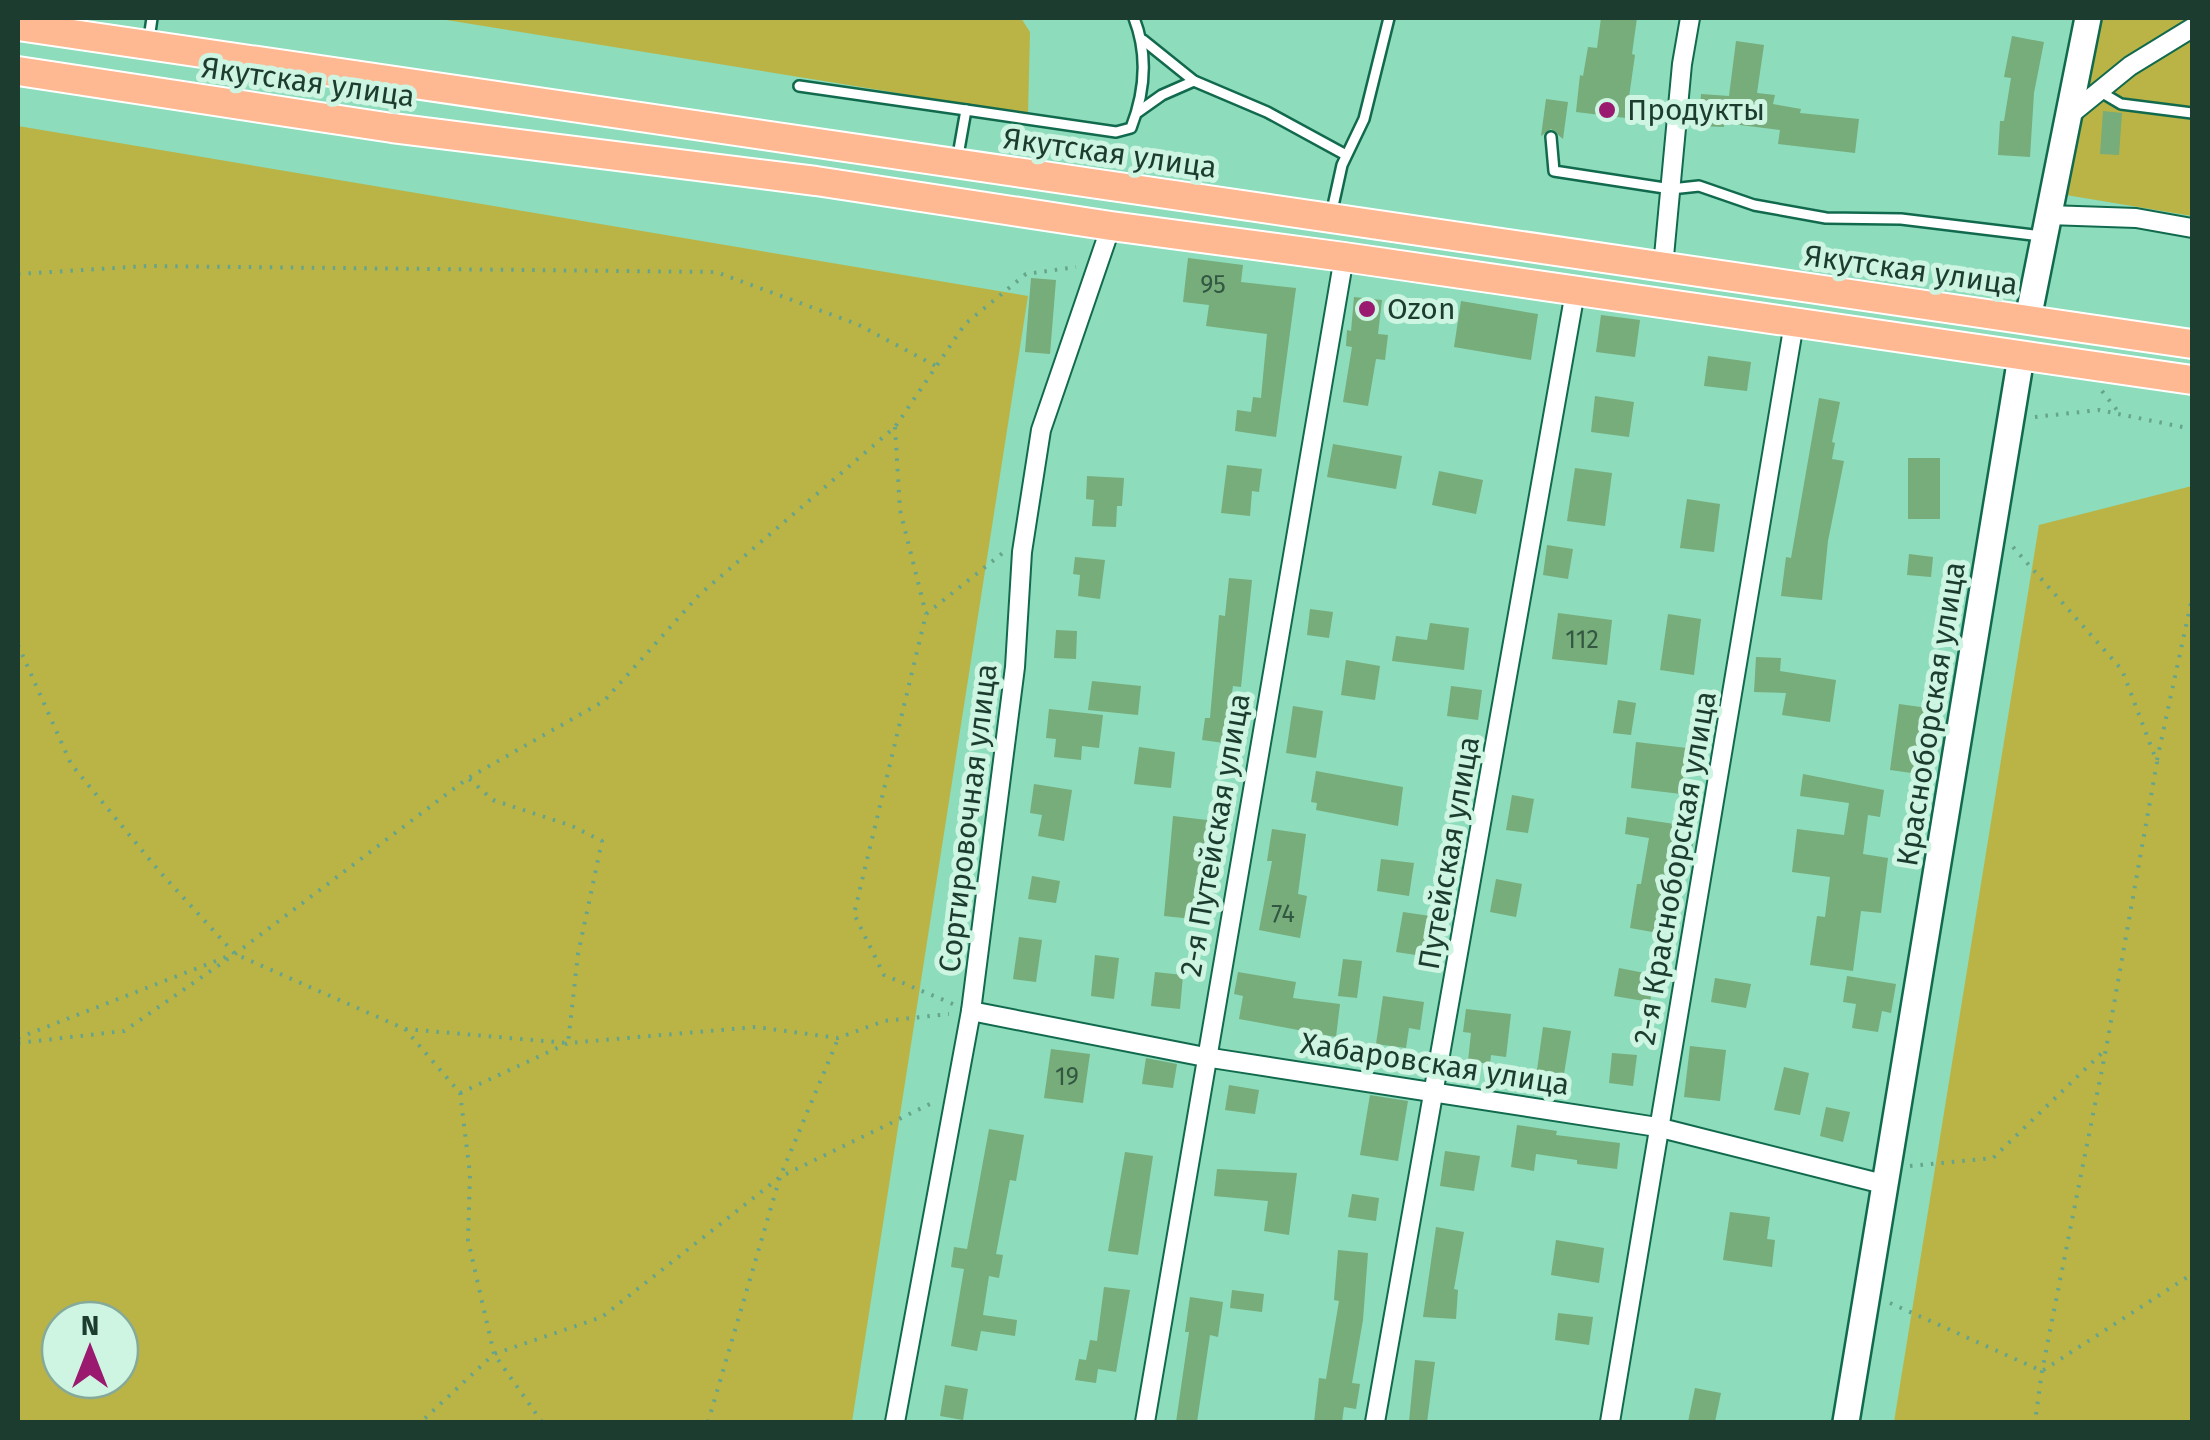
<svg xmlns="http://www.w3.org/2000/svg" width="2210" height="1440" font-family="'Fira Sans',sans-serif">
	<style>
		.green { fill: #bab447; fill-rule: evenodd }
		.building { fill: #77ac7b }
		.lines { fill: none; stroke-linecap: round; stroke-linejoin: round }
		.lane-casing { stroke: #126a4e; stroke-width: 14 }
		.street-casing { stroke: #126a4e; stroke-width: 22 }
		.secondary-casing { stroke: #126a4e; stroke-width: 30 }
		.primary-casing { stroke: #fff; stroke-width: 32 }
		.path { stroke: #66a58b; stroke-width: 4; stroke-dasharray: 2.5 8; stroke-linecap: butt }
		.lane { stroke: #fff; stroke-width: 9 }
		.street { stroke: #fff; stroke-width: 18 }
		.secondary { stroke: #fff; stroke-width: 25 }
		.primary { stroke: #feb892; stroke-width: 28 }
		.poi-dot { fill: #9a1a6f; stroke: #cef4e2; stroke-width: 4 }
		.labels { text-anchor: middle; stroke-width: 10; stroke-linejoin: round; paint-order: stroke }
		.number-label { font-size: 25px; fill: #325842 }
		.street-label { font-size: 30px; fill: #1b3c2f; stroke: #cef4e2 }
		.poi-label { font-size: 30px; fill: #1b3c2f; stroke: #cef4e2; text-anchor: start }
	</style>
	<rect width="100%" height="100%" fill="#8ddcbb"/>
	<g class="green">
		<path d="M434,18H1021L1030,32L1028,114Z"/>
		<path d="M2101,18H2192V216L2066,195Z"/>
		<path d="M18,126L1028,296L852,1422H18ZM60,1320H120V1380H60Z"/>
		<path d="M2192,486V1422H1894L2039,525Z"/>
	</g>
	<g class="building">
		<path d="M1601,18H1637L1632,54L1635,55L1626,118L1576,112L1580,75L1583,76L1588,47L1597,48Z"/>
		<path d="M2012,36L2044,42L2034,93L2030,157L1998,155L2000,121H2004L2011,78L2004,77Z"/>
		<path d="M1736,41L1764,45L1757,93L1775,95L1773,104L1801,109L1800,113L1859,119L1855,153L1778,144L1780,130L1724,123V127L1699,126L1701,94L1729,96Z"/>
		<path d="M1546,99L1568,102L1563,139L1551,129L1541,136Z"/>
		<path d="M2103,111L2122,113L2119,155L2100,154Z"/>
		<path d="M1188,258L1243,265L1241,282L1296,288L1276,437L1235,431L1237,410L1251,412L1253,397L1261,398L1267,334L1206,326L1209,305L1183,302Z"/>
		<path d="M1031,278L1056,280L1050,354L1025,352Z"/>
		<path d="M1354,297L1382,300L1378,334L1388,335L1385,360L1376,359L1368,406L1343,402L1352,347L1346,346L1347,330L1351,331Z"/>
		<path d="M1461,301L1538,314L1531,360L1454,347Z"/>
		<path d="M1601,315L1640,320L1635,357L1596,352Z"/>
		<path d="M1708,356L1751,362L1747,391L1704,386Z"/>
		<path d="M1595,396L1634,402L1629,437L1591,432Z"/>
		<path d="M1819,398L1840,402L1832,442L1835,443L1832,459L1844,461L1828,541L1822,600L1781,596L1786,557L1791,558Z"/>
		<path d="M1333,444L1402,456L1396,489L1327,477Z"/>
		<rect x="1908" y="458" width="32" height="61"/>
		<path d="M1227,465L1262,469L1259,492L1252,491L1250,516L1221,513Z"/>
		<path d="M1575,468L1612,473L1605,526L1567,521Z"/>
		<path d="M1439,471L1483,480L1476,514L1432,505Z"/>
		<path d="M1087,476L1124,478L1122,506H1117L1116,527L1092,526L1094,500L1086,499Z"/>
		<path d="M1687,499L1720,504L1714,552L1680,548Z"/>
		<path d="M1547,545L1573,549L1568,579L1543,575Z"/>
		<path d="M1909,554L1933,557L1931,577L1907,575Z"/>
		<path d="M1075,557L1105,560L1100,599L1078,596L1080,575L1073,574Z"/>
		<path d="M1229,578L1252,580L1241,687L1233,686L1224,743L1202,740L1205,718H1210L1219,615L1225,616Z"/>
		<path d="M1310,609L1333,612L1329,638L1307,635Z"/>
		<path d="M1558,613L1612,620L1607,665L1552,659Z"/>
		<path d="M1668,614L1701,619L1694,675L1660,670Z"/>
		<path d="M1430,623L1469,628L1464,670L1392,661L1396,636L1427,640Z"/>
		<path d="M1056,630L1077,631L1076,659L1054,658Z"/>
		<path d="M1756,657L1781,658L1780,671L1836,680L1830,722L1782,715L1786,693L1754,692Z"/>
		<path d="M1346,660L1380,666L1375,700L1341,695Z"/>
		<path d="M1092,681L1141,686L1138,715L1088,710Z"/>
		<path d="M1451,686L1482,690L1478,720L1447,716Z"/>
		<path d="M1618,700L1636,703L1631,735L1613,733Z"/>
		<path d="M1899,704L1935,709L1926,775L1890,770Z"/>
		<path d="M1293,706L1323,711L1316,758L1286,753Z"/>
		<path d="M1049,709L1103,715L1099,748L1082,746L1081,760L1054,757L1056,739L1046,738Z"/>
		<path d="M1636,742L1687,748L1681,794L1631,788Z"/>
		<path d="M1139,747L1175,752L1171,788L1134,784Z"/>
		<path d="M1316,771L1403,787L1398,826L1316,810L1317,803L1311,802Z"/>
		<path d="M1803,774L1884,790L1880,817L1868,815L1863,854L1888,858L1881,913L1861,911L1853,971L1810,965L1817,916L1825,917L1830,877L1792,872L1797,829L1844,835L1849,803L1800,796Z"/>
		<path d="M1034,784L1072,790L1064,841L1038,836L1042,815L1030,813Z"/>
		<path d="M1512,795L1534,799L1528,833L1506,830Z"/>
		<path d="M1173,816L1207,820L1202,865L1217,866L1214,898L1195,896L1193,919L1164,916Z"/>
		<path d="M1627,817L1695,827L1692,851L1675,849L1668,889L1680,891L1677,912L1661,910L1658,933L1630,928L1637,884H1641L1649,838L1625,834Z"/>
		<path d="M1272,829L1306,834L1298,894L1307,896L1300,938L1259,930L1272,861H1267Z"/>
		<path d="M1381,859L1414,863L1409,896L1377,891Z"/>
		<path d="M1032,876L1060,881L1056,903L1028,899Z"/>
		<path d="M1496,879L1522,884L1516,917L1490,912Z"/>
		<path d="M1403,912L1430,916L1423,956L1396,952Z"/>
		<path d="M1019,937L1042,940L1036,982L1013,979Z"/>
		<path d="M1095,955L1119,958L1114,999L1091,996Z"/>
		<path d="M1343,959L1362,961L1357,998L1338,996Z"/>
		<path d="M1619,968L1655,975L1650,1002L1614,996Z"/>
		<path d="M1155,972L1183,975L1180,1009L1151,1006Z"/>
		<path d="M1238,972L1296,982L1293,998L1340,1004L1336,1037L1239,1019L1243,996L1234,994Z"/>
		<path d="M1847,976L1896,984L1891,1013L1882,1011L1878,1032L1852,1028L1856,1004L1843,1002Z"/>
		<path d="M1715,978L1751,984L1746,1008L1711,1002Z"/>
		<path d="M1383,996L1424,1002L1420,1030L1409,1028L1406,1048L1376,1044Z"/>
		<path d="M1466,1009L1511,1014L1506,1057L1491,1055L1490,1064L1468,1061L1471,1033L1463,1032Z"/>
		<path d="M1543,1027L1571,1031L1564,1074L1537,1070Z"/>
		<path d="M1690,1046L1726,1050L1720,1101L1684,1097Z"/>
		<path d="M1051,1049L1090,1054L1083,1103L1044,1098Z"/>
		<path d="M1612,1053L1637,1055L1633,1086L1609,1083Z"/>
		<path d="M1146,1058L1177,1064L1173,1088L1142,1084Z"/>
		<path d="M1784,1067L1809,1073L1800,1115L1774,1110Z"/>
		<path d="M1229,1085L1259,1090L1255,1114L1225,1110Z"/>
		<path d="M1370,1095L1408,1101L1398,1161L1360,1155Z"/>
		<path d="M1826,1107L1850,1112L1843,1142L1820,1136Z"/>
		<path d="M1517,1125L1557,1131L1556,1135L1620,1143L1617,1169L1577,1164V1160L1536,1154L1534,1171L1511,1167Z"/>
		<path d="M989,1129L1024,1135L1016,1181L1010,1180L996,1254L1003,1255L999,1278L989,1276L983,1315L1017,1320L1015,1336L981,1331L977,1351L951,1346L964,1269L951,1267L954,1247L967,1249Z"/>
		<path d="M1445,1151L1480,1156L1474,1191L1440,1186Z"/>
		<path d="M1125,1152L1153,1156L1138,1255L1108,1251Z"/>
		<path d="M1217,1169L1297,1173L1289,1235L1264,1231L1268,1201L1214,1196Z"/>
		<path d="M1352,1194L1379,1198L1376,1221L1348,1217Z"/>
		<path d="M1730,1212L1770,1217L1767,1239L1775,1240L1772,1267L1723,1260Z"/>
		<path d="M1436,1227L1464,1232L1454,1289L1458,1290L1456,1319L1423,1317Z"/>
		<path d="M1556,1240L1604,1248L1599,1283L1551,1275Z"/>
		<path d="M1338,1250L1368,1253L1363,1320L1352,1383L1360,1384L1356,1409L1344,1407L1342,1422H1314L1319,1378L1326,1379L1339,1301L1334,1300Z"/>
		<path d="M1104,1287L1130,1290L1116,1372L1098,1369L1096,1383L1075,1380L1079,1359L1086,1360L1090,1340L1097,1341Z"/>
		<path d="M1232,1290L1264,1294L1262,1312L1230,1308Z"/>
		<path d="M1190,1297L1223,1302L1218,1337L1210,1335L1197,1422H1176L1189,1332H1185Z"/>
		<path d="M1558,1313L1593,1317L1589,1345L1555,1340Z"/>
		<path d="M1415,1360L1435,1362L1427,1422H1409Z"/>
		<path d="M945,1385L968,1389L963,1420L940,1416Z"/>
		<path d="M1695,1388L1721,1393L1715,1422H1688Z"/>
	</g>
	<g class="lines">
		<defs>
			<g id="lane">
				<path d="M149,39L152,18"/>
				<path d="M1143,40L1194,81L1267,112L1346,155"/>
				<path d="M799,86L966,110"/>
				<path d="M2099,91L2121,104L2192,113"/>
				<path d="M1138,112L1162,95L1194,81"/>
				<path d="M1551,137L1554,171L1671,189L1699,186L1754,205L1826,218L1901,219L2041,236"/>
				<path d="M957,161L966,110L1116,132L1131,128C1145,92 1148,54 1134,18"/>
				<path d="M1331,215L1342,165L1364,119L1389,18"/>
			</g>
			<g id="street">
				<path d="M2071,114L2130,66L2192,28"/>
				<path d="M2048,215L2136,218L2192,228"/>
				<path d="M1663,267L1682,64L1690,18"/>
				<path d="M971,1011L1205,1057L1657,1127L1887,1185"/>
				<path d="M895,1422L971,1011L1015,667L1022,552L1041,430L1111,226"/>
				<path d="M1145,1422L1344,257"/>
				<path d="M1375,1422L1575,292"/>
				<path d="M1610,1422L1794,323"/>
			</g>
			<g id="secondary">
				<path d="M2028,319L2088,18"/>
				<path d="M1846,1422L2021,357"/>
			</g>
			<g id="primary">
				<path d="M18,26L2192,344"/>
				<path d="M18,71L392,128L816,181L1111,226L1344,257L2192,380"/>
			</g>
		</defs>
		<use href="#lane" class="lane-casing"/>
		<use href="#street" class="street-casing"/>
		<use href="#secondary" class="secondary-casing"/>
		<use href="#primary" class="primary-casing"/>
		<g class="path">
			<path d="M18,274L147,266L716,272L857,324L936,366"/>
			<path d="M2102,391L2121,415"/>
			<path d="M2035,417L2099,410L2192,429"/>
			<path d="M895,427L900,510L926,614"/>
			<path d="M2013,547L2122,670L2157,762L2106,1049L2042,1371L2035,1422"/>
			<path d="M18,645L71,764L159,871L235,954L405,1029L460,1093L470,1174L468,1240L494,1354L421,1422"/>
			<path d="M2157,760L2192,598"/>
			<path d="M953,1004L884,975L854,914L926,614L1004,552"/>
			<path d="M405,1029L568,1043L578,954L602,841L572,826L493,800L468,778"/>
			<path d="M18,1038L226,957"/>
			<path d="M18,1043L124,1031L235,954L468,778L604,701L699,595L895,427L965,324L1026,274L1076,267"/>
			<path d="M460,1093L568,1043L756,1027L838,1038L884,1021L949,1014"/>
			<path d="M1910,1166L1993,1158L2106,1049"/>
			<path d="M1890,1303L2042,1371L2192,1274"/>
			<path d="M542,1422L494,1354L602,1317L780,1177L934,1102"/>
			<path d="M708,1422L780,1177L838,1039"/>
		</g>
		<use href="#lane" class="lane"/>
		<use href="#street" class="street"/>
		<use href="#secondary" class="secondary"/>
		<use href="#primary" class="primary"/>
	</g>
	<g class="poi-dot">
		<circle cx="1607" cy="110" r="10"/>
		<circle cx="1367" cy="309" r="10"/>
	</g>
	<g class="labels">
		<g class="number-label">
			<text x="1213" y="293">95</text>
			<text x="1582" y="648">112</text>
			<text x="1283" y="922">74</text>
			<text x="1067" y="1085">19</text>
		</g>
		<g class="street-label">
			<text transform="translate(308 82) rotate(8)" y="10">Якутская улица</text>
			<text transform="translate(1110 153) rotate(8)" y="10">Якутская улица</text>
			<text transform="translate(1911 270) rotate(8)" y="10">Якутская улица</text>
			<text transform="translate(1931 714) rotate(-81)" y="10">Красноборская улица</text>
			<text transform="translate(968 818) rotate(-83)" y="10">Сортировочная улица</text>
			<text transform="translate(1215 835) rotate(-80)" y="10">2-я Путейская улица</text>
			<text transform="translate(1449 853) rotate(-80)" y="10">Путейская улица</text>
			<text transform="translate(1675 868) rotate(-80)" y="10">2-я Красноборская улица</text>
			<text transform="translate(1435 1064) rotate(9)" y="10">Хабаровская улица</text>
		</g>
		<g class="poi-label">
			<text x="1627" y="120">Продукты</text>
			<text x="1387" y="319">Ozon</text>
		</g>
	</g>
	<rect width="2210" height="1440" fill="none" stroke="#1b3c2f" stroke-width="40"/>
	<g transform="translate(90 1350)"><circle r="48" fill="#cef4e2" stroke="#86aa9a" stroke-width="2.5"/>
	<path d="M0-8L18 38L0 25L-18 38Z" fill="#9a1a6f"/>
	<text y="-15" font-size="28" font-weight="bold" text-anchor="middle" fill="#1b3c2f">N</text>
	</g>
</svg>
